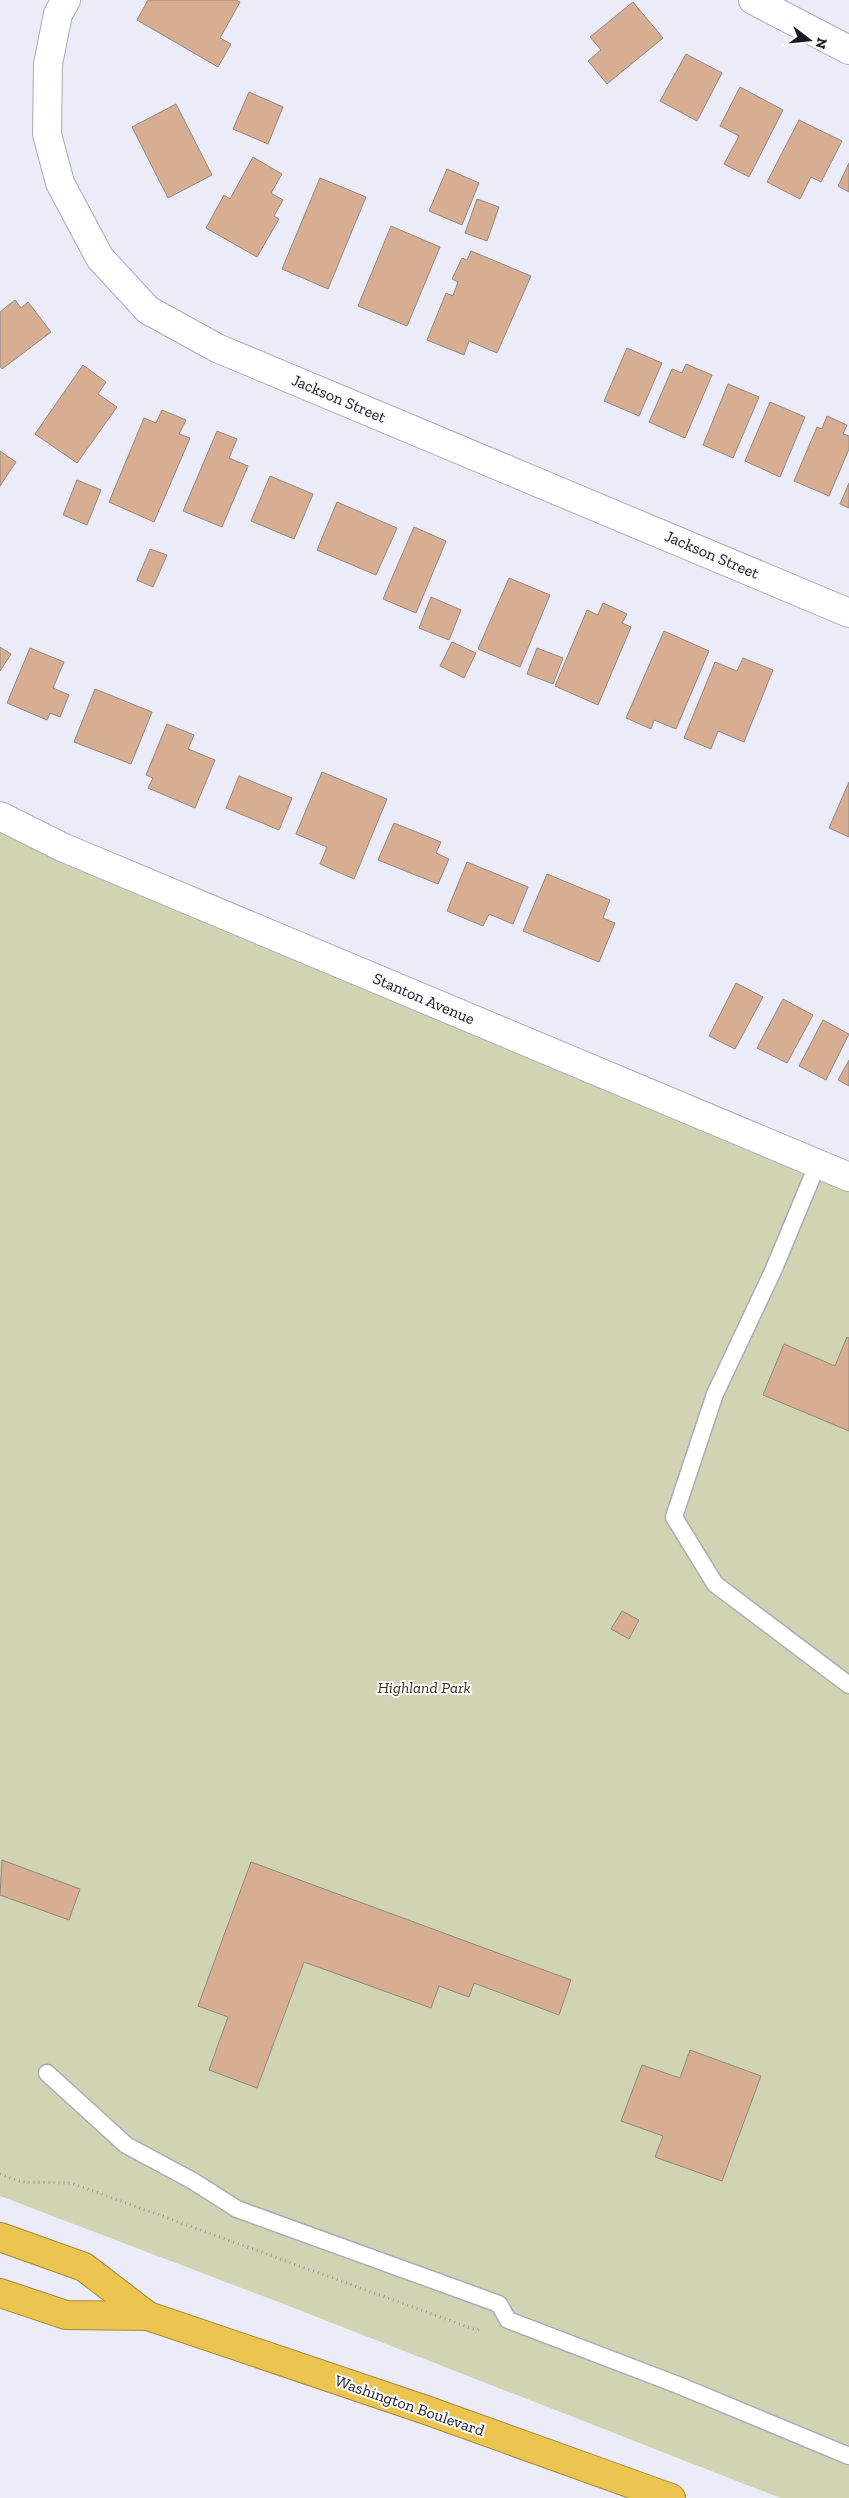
<svg xmlns="http://www.w3.org/2000/svg" width="849" height="2498" font-family="'Zilla Slab',serif">
	<style>
		.green { fill: #d1d4b3 }
		.building { fill: #d8ae92; stroke: #928881 }
		.lines { fill: none; stroke-linecap: round; stroke-linejoin: round }
		.lane-casing { stroke: #aaabb6; stroke-width: 19 }
		.street-casing { stroke: #aaabb6; stroke-width: 30 }
		.highway-casing { stroke: #a2893e; stroke-width: 30 }
		.path { stroke: #96969e; stroke-width: 3; stroke-dasharray: 1 4; stroke-linecap: butt }
		.lane { stroke: #fff; stroke-width: 16 }
		.street { stroke: #fff; stroke-width: 28 }
		.highway { stroke: #ebc54f; stroke-width: 28 }
		.labels { text-anchor: middle; stroke-width: 4; stroke-linejoin: round; paint-order: stroke }
		.street-label { font-size: 16px; fill: #1a1a1e; stroke: #fafaff }
		.park-label { font-size: 16px; font-style: italic; fill: #31320c; stroke: #fafaff }
	</style>
	<rect width="100%" height="100%" fill="#ececf8"/>
	<path class="green" d="M0,816L849,1177V2498H781L770,2494L294,2308L0,2196Z"/>
	<g class="building">
		<path d="M148,0H236L240,2L220,38L231,44L218,67L137,20Z"/>
		<path d="M633,2L663,38L607,84L588,61L601,50L590,37Z"/>
		<path d="M686,54L722,73L697,121L660,101Z"/>
		<path d="M740,87L783,110L749,177L724,164L739,136L720,126Z"/>
		<path d="M249,92L283,107L268,144L233,129Z"/>
		<path d="M176,104L212,175L168,198L132,127Z"/>
		<path d="M799,120L842,141L821,182L811,177L800,199L767,182Z"/>
		<path d="M253,157L282,174L271,193L283,200L274,216L279,219L257,257L206,228L224,195L230,199Z"/>
		<path d="M849,163V192L838,186Z"/>
		<path d="M447,169L479,183L462,225L429,211Z"/>
		<path d="M320,178L366,197L328,289L282,269Z"/>
		<path d="M477,199L499,207L487,241L465,233Z"/>
		<path d="M391,226L440,247L407,326L358,306Z"/>
		<path d="M471,251L531,276L497,353L469,341L464,355L427,340L446,293L453,296L458,282L452,279L462,258L467,260Z"/>
		<path d="M15,300L21,308L28,302L51,332L2,369L0,366V312Z"/>
		<path d="M627,348L662,363L639,416L604,401Z"/>
		<path d="M686,364L712,375L685,438L649,422L672,369L682,373Z"/>
		<path d="M83,365L106,382L98,394L117,407L77,463L35,434Z"/>
		<path d="M728,384L759,397L733,458L703,445Z"/>
		<path d="M770,402L805,417L780,477L745,461Z"/>
		<path d="M162,410L186,420L179,434L190,438L154,522L109,502L144,418L156,423Z"/>
		<path d="M827,416L847,425L843,434L849,436V449L829,496L794,481L817,427L822,429Z"/>
		<path d="M217,431L237,439L229,458L248,466L222,527L183,511Z"/>
		<path d="M0,451L16,462L0,486Z"/>
		<path d="M270,476L313,494L294,539L251,521Z"/>
		<path d="M77,480L101,490L87,525L63,515Z"/>
		<path d="M849,483V508L840,504Z"/>
		<path d="M337,502L397,528L376,575L317,550Z"/>
		<path d="M414,527L446,541L416,613L383,599Z"/>
		<path d="M150,549L167,555L153,587L137,580Z"/>
		<path d="M509,578L550,595L520,667L478,649Z"/>
		<path d="M431,597L461,610L449,640L419,628Z"/>
		<path d="M603,603L627,614L622,623L631,627L598,705L555,686L587,610L598,615Z"/>
		<path d="M664,631L709,651L676,729L654,720L651,729L626,718Z"/>
		<path d="M452,642L476,653L464,678L440,666Z"/>
		<path d="M0,647L11,654L0,671Z"/>
		<path d="M30,648L64,662L53,688L69,695L60,717L50,713L47,720L7,703Z"/>
		<path d="M537,648L563,658L553,684L527,674Z"/>
		<path d="M743,658L773,670L744,742L718,731L711,749L684,738L715,662L737,671Z"/>
		<path d="M95,689L152,712L131,764L74,742Z"/>
		<path d="M167,724L194,735L188,749L215,760L195,808L148,788L153,778L146,775Z"/>
		<path d="M322,772L387,799L354,879L320,864L327,847L296,834Z"/>
		<path d="M239,776L292,798L279,830L226,808Z"/>
		<path d="M849,782V837L829,828Z"/>
		<path d="M394,823L441,842L436,853L449,859L438,884L378,860Z"/>
		<path d="M467,862L528,887L513,924L489,914L483,926L447,911Z"/>
		<path d="M547,874L610,900L603,918L615,923L599,962L523,931Z"/>
		<path d="M736,983L763,997L735,1049L709,1036Z"/>
		<path d="M783,999L813,1015L787,1063L757,1048Z"/>
		<path d="M823,1020L849,1034L826,1080L799,1066Z"/>
		<path d="M849,1060V1086L838,1080Z"/>
		<path d="M847,1337L849,1338V1431L763,1395L784,1344L835,1366Z"/>
		<path d="M622,1611L639,1620L629,1639L611,1629Z"/>
		<path d="M2,1860L80,1889L69,1920L0,1895Z"/>
		<path d="M251,1862L571,1980L559,2015L474,1983L469,1997L439,1986L431,2008L304,1962L257,2088L209,2070L228,2017L198,2006Z"/>
		<path d="M690,2050L761,2076L722,2181L655,2157L663,2136L621,2121L642,2065L680,2078Z"/>
	</g>
	<g class="lines">
		<defs>
			<g id="lane">
				<path d="M818,1163L773,1271L715,1394L674,1517L715,1584L849,1685"/>
				<path d="M47,2073L126,2145L193,2181L237,2209L499,2304L508,2320L678,2385L849,2456"/>
			</g>
			<g id="street">
				<path d="M66,0L58,14L48,64L47,134L60,183L100,258L148,310L217,348L849,613"/>
				<path d="M753,0L849,50"/>
				<path d="M0,816L62,847L849,1177"/>
			</g>
			<g id="highway">
				<path d="M0,2237L84,2267L148,2316"/>
				<path d="M0,2293L66,2315L148,2316L426,2410L671,2498"/>
			</g>
		</defs>
		<use href="#lane" class="lane-casing"/>
		<use href="#street" class="street-casing"/>
		<use href="#highway" class="highway-casing"/>
		<path class="path" d="M0,2174L21,2182L71,2183L476,2330L482,2328"/>
		<use href="#lane" class="lane"/>
		<use href="#street" class="street"/>
		<use href="#highway" class="highway"/>
	</g>
	<g class="labels">
		<g class="street-label">
			<text transform="translate(339 398) rotate(23)" y="6">Jackson Street</text>
			<text transform="translate(712 554) rotate(23)" y="6">Jackson Street</text>
			<text transform="translate(424 998) rotate(23)" y="6">Stanton Avenue</text>
			<text transform="translate(410 2405) rotate(19)" y="6">Washington Boulevard</text>
		</g>
		<g class="park-label">
			<text x="424" y="1693">Highland Park</text>
		</g>
	</g>
	<g transform="translate(809 40) rotate(106)" stroke="#fafaff" stroke-width="4" paint-order="stroke">
	<path d="M0-4L9 19L0 12L-9 19Z" fill="#1a1a1e"/>
	<text y="-8" font-size="14" font-weight="bold" text-anchor="middle" fill="#1a1a1e">N</text>
	</g>
</svg>
